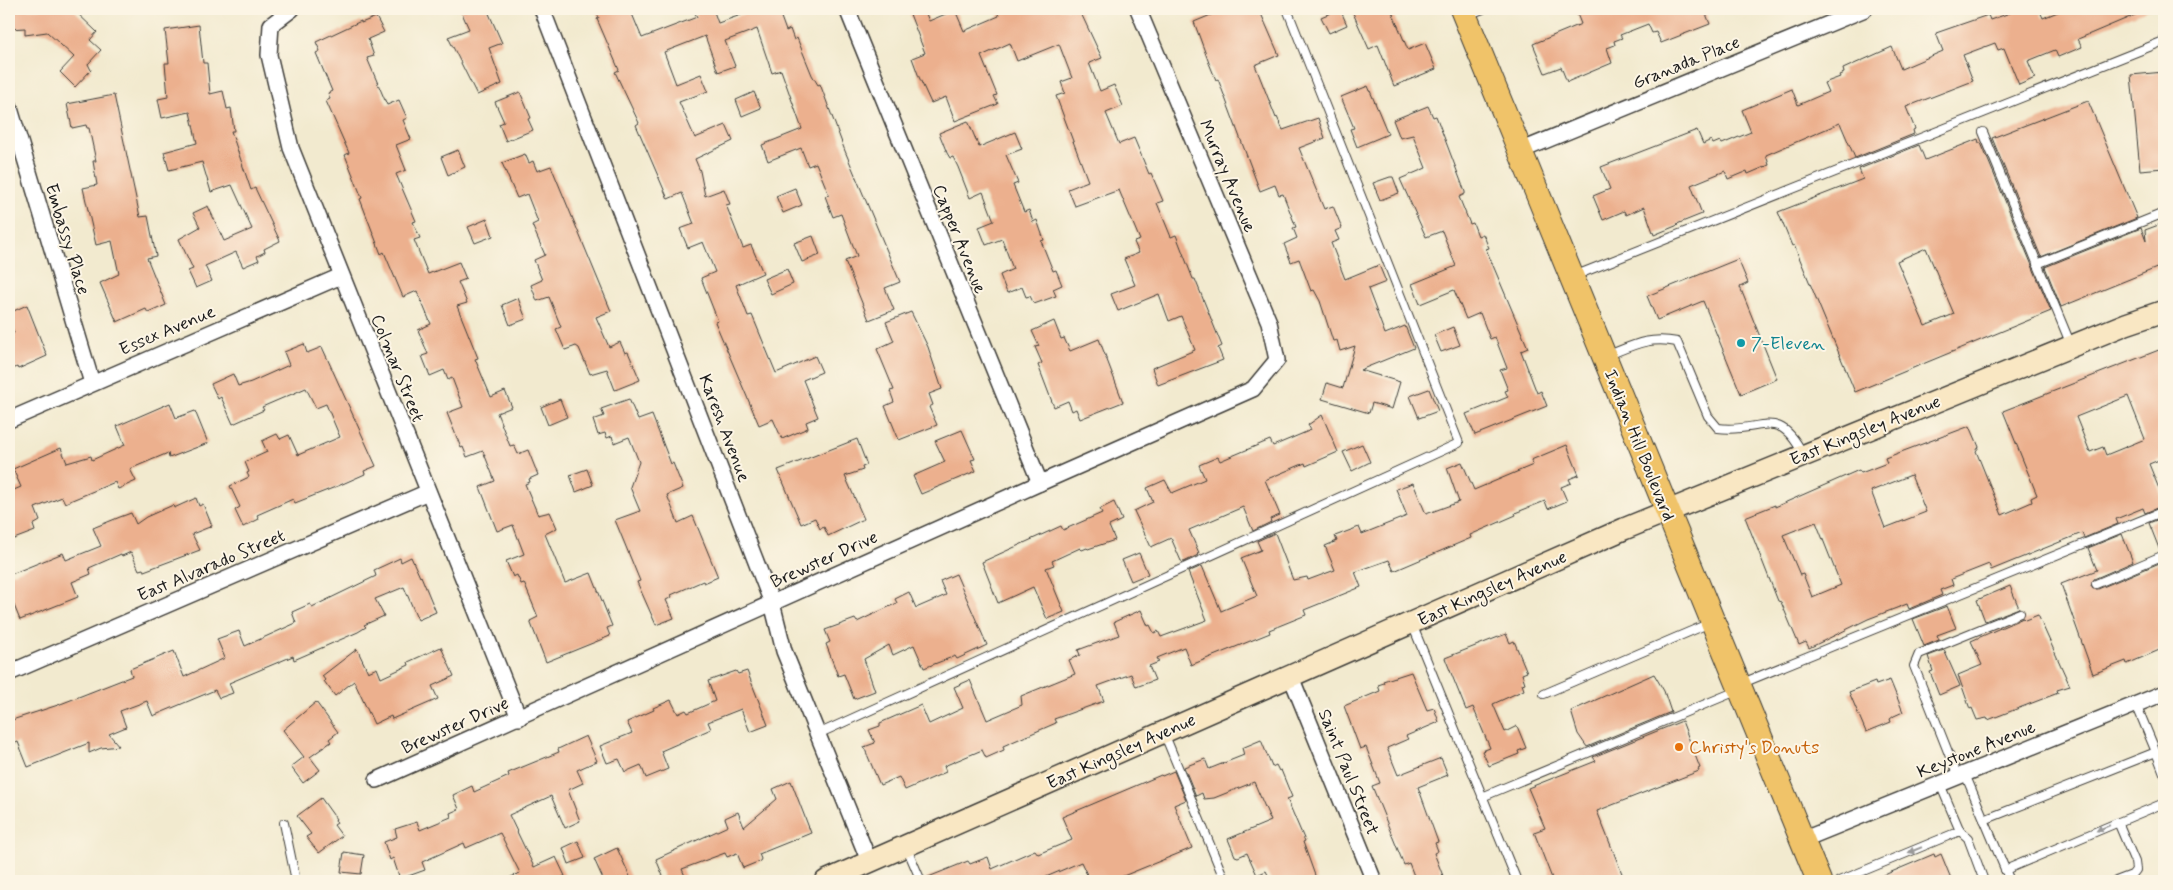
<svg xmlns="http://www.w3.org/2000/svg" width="2173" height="890" font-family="Mynerve,sans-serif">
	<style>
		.building { fill: #ecb08e; fill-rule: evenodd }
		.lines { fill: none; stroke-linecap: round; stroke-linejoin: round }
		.lane-casing { stroke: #3c3b37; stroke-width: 10 }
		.street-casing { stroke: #3c3b37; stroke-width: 18 }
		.secondary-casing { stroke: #3c3b37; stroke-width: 24 }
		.primary-casing { stroke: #3c3b37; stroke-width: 26 }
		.lane { stroke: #fff; stroke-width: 8 }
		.street { stroke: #fff; stroke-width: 15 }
		.secondary { stroke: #f9e7c3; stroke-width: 21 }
		.primary { stroke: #f0c369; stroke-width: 24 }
		.oneway { fill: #999 }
		.culture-dot { fill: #0f9aa8; stroke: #fcf5e5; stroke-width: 2 }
		.food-dot { fill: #e8710a; stroke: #fcf5e5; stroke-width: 2 }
		.labels { text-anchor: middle; stroke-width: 4; stroke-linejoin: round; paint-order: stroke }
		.street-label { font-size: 18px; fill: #1c1c1c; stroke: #fcf5e5 }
		.culture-label { font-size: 18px; fill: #0d838f; stroke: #fcf5e5; text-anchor: start }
		.food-label { font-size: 18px; fill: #c56008; stroke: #fcf5e5; text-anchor: start }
	</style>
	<rect width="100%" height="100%" fill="#fcf5e5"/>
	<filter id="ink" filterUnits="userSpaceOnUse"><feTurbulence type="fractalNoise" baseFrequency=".02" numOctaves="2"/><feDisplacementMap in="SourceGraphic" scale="10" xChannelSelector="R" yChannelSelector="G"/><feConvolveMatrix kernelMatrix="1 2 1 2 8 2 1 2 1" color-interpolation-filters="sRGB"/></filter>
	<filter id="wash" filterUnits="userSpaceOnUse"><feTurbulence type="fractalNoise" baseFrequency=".0096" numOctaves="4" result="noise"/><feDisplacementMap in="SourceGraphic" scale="20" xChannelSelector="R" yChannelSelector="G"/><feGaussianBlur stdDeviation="1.12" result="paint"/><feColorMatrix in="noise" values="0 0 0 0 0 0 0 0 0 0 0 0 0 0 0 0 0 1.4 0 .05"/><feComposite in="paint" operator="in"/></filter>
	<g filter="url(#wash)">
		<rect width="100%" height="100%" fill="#f2eacf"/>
		<g id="blocks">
			<g class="building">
				<path d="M9,9H73L97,32L90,40L101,50L88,64L91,70L75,87L60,72L74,57L47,32L25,35V28L9,29Z"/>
				<path d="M460,9H487L502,43L489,48L502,84L477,95L448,37L469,29Z"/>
				<path d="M595,9H630L642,38L697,17L693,9H713L718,23L758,9H778L786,31L790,29L794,40L797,38L812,75L818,85L820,84L845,151L900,282L885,288L894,310L869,320L845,261L857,256L841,214L833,217L825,196L829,195L816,163L808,166L801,148L768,161L762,145L802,129L781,70L772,73L757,29L725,41L735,66L718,72L705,36L664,52L676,84L701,74L708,91L679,102L695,138L726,125L733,141L695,159L700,171L705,196L724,189L730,204L726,205L743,248L751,245L763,273L736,285L748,316L752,315L776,373L815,356L822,372L803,380L818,417L806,422L808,428L782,439L773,419L759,425L715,322L718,321L701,278L715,272L703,242L688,248L680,229L694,224L682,193L668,199L636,125L639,123L615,72L619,70L597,19L599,18Z"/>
				<path d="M908,9H924L929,21L955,10L964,31L999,16L996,9H1079L1102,58L1089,63L1100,91L1114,85L1123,106L1106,113L1119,144L1134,138L1149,174L1151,173L1163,201L1157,203L1171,237L1176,235L1193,279H1195L1222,346L1218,348L1223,360L1158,385L1152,368L1195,350L1181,316L1169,321L1159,294L1118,311L1111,294L1135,285L1124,259L1139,253L1134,242L1140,240L1119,190L1075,206L1068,189L1088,181L1056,96L1065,93L1061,82L1072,78L1059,44L1017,61L1010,43L981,56L997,95L994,96L998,104L955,121L946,97L931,103L919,77L912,58L925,53Z"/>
				<path d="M1225,9H1259L1279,55L1255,65L1276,118L1277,117L1283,130L1318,118L1325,138L1299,148L1324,209L1333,206L1342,228L1335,231L1339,240L1331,243L1345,279L1379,265L1386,282L1368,289L1385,334L1405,326L1414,348L1360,370L1400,382L1392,409L1372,403L1369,413L1322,399L1327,383L1343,388L1355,346L1340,351L1337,340L1333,341L1320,301L1314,290L1311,291L1299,259L1291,262L1284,244L1297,238L1293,228L1296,227L1283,194L1279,195L1275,185L1260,191L1218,79L1216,80L1209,63L1194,22Z"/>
				<path d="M1340,9L1347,25L1329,33L1321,17Z"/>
				<path d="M1364,9H1391L1408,50L1425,43L1436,69L1394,86L1378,45L1369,49L1353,13Z"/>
				<path d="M1575,9H1704L1710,24L1661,43L1656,32L1652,33L1648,24L1620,35L1622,38L1614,41L1615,45L1607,48L1612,63L1567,82L1561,67L1545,73L1533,44L1581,24Z"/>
				<path d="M2021,9H2039L2043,18L2065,9H2149L2078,39L2082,47L2058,57L2055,50L2028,61L2035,78L2019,85L2004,48L1998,50L1995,43L1963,55L1973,81L1906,107L1915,129L1913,130L1914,134L1855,158L1840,123L1766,155L1769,165L1748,174L1747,171L1728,179L1725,171L1691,185L1702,214L1677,224L1678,225L1654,235L1644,207L1626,215L1624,211L1603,220L1593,196L1610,189L1601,167L1697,130L1703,144L1711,140L1713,144L1720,141L1722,144L1751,132L1742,110L1792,89L1798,105L1828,92L1824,83L1840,77L1839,75L1844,73L1843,69L1892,47L1901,69L1943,51L1936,33L1988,15L1990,20Z"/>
				<path d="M376,17L384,32L368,39L374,56L367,58L387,105L399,100L407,118L403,120L411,139L396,145L406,170L396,174L416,221L413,222L420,238L414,240L428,274L459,262L466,279L458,282L467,303L457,306L478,358L475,359L491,397L505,391L512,407L497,413L510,446L514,445L518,454L528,450L538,475L529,479L530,482L525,484L538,515L550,512L557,528L545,534L565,583L591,573L612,626L607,628L610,636L546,662L530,621L538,617L524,583L521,584L517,575L513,577L506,561L524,554L513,525L497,531L480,487L495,481L483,451L467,457L463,447L461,448L447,413L463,407L452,378L448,380L444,370L430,376L422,356L428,354L418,330L431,324L417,291L403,297L384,252L381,254L360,199L362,198L345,155L349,153L326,101L330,99L328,93L332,91L316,53L320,51L316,42L361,21V23Z"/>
				<path d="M199,25L203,63H207L210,94L223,91L227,109L231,108L234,131H231L251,190L255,188L280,241L264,249L265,252L257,256L259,260L243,267L236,252L205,266L212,281L196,288L188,271L193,269L179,239L200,227L193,213L208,206L224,241L252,229L232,185L211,192L202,162L169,170L164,152L197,143L190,112L162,118L158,99L168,97L165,63H169L165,30Z"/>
				<path d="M2164,72V168L2140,170L2131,75Z"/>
				<path d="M1368,86L1388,134L1357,147L1350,129L1354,128L1341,97Z"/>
				<path d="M520,92L531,118L528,119L533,130L506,141L499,124L504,122L495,102Z"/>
				<path d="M754,92L761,108L742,116L736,100Z"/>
				<path d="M114,95L140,217L148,216L156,256L147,258L166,305L148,313L146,309L117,322L100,283L119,274L112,241L96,245L83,188L97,185L93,161H96L89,128H87L86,125L72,128L67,104Z"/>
				<path d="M2088,101L2137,218L2041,257L1992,138Z"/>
				<path d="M1428,106L1433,117L1436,116L1465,192V194L1459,197L1470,224L1473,223L1478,236L1483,234L1489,248L1486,249L1528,348L1521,351L1537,393L1541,391L1547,406L1475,435L1466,414L1508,397L1505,391L1508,390L1500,370L1507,368L1495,337L1490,339L1480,313L1466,319L1454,290L1420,304L1412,284L1456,266L1442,231L1426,237L1400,179L1426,168L1413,135L1400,138L1393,120Z"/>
				<path d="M968,121L979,147L1015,132L1022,149L1006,155L1018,183L1013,185L1024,212L1029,210L1033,222L1037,220L1044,240L1041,241L1053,271L1056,270L1062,285L1053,289L1056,296L1034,304L1030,296L1026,297L1022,287L1007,293L1000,275L1013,269L1002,239L986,245L979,227L994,221L983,192L970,198L958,167L953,157L950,158L947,153L939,133Z"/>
				<path d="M1978,139L1979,143H1981L2051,311L1855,392L1794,245L1792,246L1778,212L1863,179L1859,169L1919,145L1925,160ZM1926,248L1954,314L1925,326L1897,261Z"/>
				<path d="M458,150L465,167L448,175L441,157Z"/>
				<path d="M525,154L529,163L533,161L537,171L551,166L611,311L596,317L609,347L620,342L625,353L628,352L640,380L615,390L607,369L590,374L579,348L576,346L565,350L556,329L561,327L549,297L537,301L531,285L542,280L534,260L545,255L532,225L538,222L527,194L517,198L502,163Z"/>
				<path d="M1390,177H1393L1399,193L1380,200L1373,183Z"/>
				<path d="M795,188L802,205L783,213L776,196Z"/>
				<path d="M487,219L493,236L475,243L468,227Z"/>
				<path d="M2164,223V265L2061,307L2045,267L2141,228L2146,241L2145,230Z"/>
				<path d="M813,236L820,255L802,262L794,243Z"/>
				<path d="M1738,259L1748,283L1740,287L1777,379L1741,394L1703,301L1657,320L1647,296Z"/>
				<path d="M787,269L793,284L771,294L764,279Z"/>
				<path d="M518,298L526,319L510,325L502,305Z"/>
				<path d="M27,305L47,356L18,369L17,367L9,371V335L14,333L9,320V313Z"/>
				<path d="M911,312L928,347L942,389L929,394L933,405L929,407L937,425L899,440L885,406L894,402L890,391L894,390L877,349L894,341L886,322Z"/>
				<path d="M1054,321L1061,339L1064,338L1070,351L1099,339L1123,402L1080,419L1076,409L1072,411L1068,401L1054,407L1038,365L1042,363L1035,347L1039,346L1032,331Z"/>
				<path d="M1453,327L1460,345L1441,352L1434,335Z"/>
				<path d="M304,344L307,353L322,347L376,466L364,471L365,474L338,486L295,503L293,499L257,515L259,519L243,527L235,510L240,507L230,486L249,477L247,473L249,472L245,462L267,452L262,441L277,434L280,439L289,435L298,455L340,437L326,404L316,408L306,388L262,407L264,410L233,424L221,397L218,399L211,384L233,374L238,386L251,382L289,365L284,352Z"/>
				<path d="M2164,348V458L2149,464L2164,501V505L2145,513L2143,508L2116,519L2118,524L2084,538L2082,533L1991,570L1989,564L1951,579L1953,585L1940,590L1942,595L1909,609L1907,604L1868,619L1809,648L1806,642L1799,645L1781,602L1778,601L1745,517L1775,505V507L1859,470L1861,473L1887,463L1885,458L1970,426L1979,447L1976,451L2002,515L2032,502L2031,498L2037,495L2003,411ZM2128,396L2145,439L2106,455L2103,447L2090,452L2076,417ZM1911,475L1926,512L1885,528L1871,491ZM1816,522L1841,585L1812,597L1803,574L1800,575L1783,535Z"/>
				<path d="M1429,389L1438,411L1419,418L1410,396Z"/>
				<path d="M560,399L567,417L548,425L541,407Z"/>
				<path d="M629,399L638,420L652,415L671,464L673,463L683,488L667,495L678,523L693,516L718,577L704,583L703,581L671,595L672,597L666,600L674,618L656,625L637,582L640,581L615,520L640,511L630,487L639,462L629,437L614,443L612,436L607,438L605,433L598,435L593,420L604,416L601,409Z"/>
				<path d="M170,403L176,418L195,411L208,443L169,458L168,453L130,469L136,481L118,489L115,482L65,503L62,497L35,508L40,521L33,525L35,531L14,539L9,526V492L21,487L13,469L61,448L67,463L91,456L92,460L125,445L117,426Z"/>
				<path d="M1322,415L1338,452L1306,466L1305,463L1265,480L1280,515L1270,519L1271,522L1253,531L1243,507L1189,530L1199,553L1197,554L1198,555L1184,562L1181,561L1171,538L1151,547L1134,511L1153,502L1147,488L1165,480L1172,493L1205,479L1199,465L1218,457L1220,461L1270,440L1273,446L1311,430L1308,425Z"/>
				<path d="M962,430L975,459L971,460L976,471L921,494L913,476L945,462L935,441Z"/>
				<path d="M857,439L867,465L862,467L863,470L845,476L864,519L828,536L824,527L820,529L815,518L801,524L778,470Z"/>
				<path d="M1362,444L1370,462L1352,471L1343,452Z"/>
				<path d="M1567,445L1579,475L1569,479L1571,483L1561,487L1567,501L1548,509L1545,501L1515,513L1516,515L1470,535L1471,538L1394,571L1389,560L1355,572L1361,587L1304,610L1306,615L1269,630L1270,633L1191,665L1184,647L1157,658L1159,662L1149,666L1155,680L1136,687L1131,674L1098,686L1104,701L1054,719L1056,723L1003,746L1004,750L986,758L982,750L944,766L946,772L905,790L899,777L880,785L864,747L875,743L869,730L880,726V723L921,705L929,724L963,708L954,687L970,680L987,720L1022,705L1021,696L1075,674L1069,660L1080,655L1078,650L1119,635L1114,622L1141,610L1148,626L1150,625L1154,633L1158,631L1161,637L1207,620L1188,572L1202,566L1221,611L1257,596L1241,558L1261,550L1257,541L1275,533L1293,580L1307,577L1308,580L1335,570L1325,546L1337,541L1335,536L1359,527L1362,534L1407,516L1396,489L1413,483L1426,514L1459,502L1447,468L1462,462L1474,490L1533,465L1531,460Z"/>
				<path d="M587,469L593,485L576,492L570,475Z"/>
				<path d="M196,498L199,506L203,504L212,526L192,534L200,550L144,571L143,569L139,570L131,552L122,556L121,554L89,568L91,574L72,582L78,597L20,620L9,593V575L63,553L66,560L101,546L93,528L120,517L131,513L136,524L146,517L173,505L174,508Z"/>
				<path d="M1114,502L1122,520L1109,526L1115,540L1088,549L1087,548L1082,550L1080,548L1052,561L1054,565L1046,568L1064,612L1047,619L1033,587L998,603L982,562L1061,526L1063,530L1102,513L1100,509Z"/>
				<path d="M2164,517V549L2160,551L2149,523Z"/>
				<path d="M2122,534L2133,562L2094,579L2091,586L2093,589H2098L2164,561V648L2127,664L2126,661L2093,674L2061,584L2097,570L2088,548Z"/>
				<path d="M1139,553L1148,574L1131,581L1122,560Z"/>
				<path d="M411,557L420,577L421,576L436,612L418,620L404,587L375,599L384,616L364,625L366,627L358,632L294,660L293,656L229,683L233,693L219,698L215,690L153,716L147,701L120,711L126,727L109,734L119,746L101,748L89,753V743L28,767L18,742L13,744L9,732V721L58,705L132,676L130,669L174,651L184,677L225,658L217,639L239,631L245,646L296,623L292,612L310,604L312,607L376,576L374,570L383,566L400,558L401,562Z"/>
				<path d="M956,574L987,645L957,659L955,656L924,668L914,645L893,655L889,645L864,659L875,691L854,699L844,674L838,676L826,644L830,642L825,630L855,619L857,622L897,603L895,599L909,592L916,608L946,595L940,581Z"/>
				<path d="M2010,586L2019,608L1985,621L1977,600Z"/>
				<path d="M1947,606L1956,628L1937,635L1939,640L1924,646L1913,619Z"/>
				<path d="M2038,615L2070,686L2057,690L2058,693L1988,720L1987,718L1977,720L1972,708L1970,709L1958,675L1982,665L1971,641L2023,618L2025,620Z"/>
				<path d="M1506,634L1510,643L1514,641L1527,672L1522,674L1525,683L1522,684L1524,690L1493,704L1505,732L1517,726L1526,748L1518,751L1519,754L1489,766L1482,751L1490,748L1473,707L1466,710L1445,658Z"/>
				<path d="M441,647L454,676L432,686L438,699L392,719L391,716L374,724L354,681L335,696L324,681L325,680L322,676L357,649L368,672L377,668L381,678L409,665L408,662Z"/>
				<path d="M1944,650L1960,686L1939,695L1930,672L1933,671L1928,656Z"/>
				<path d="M736,671L738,674L747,671L768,725L750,732L741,709L708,722L711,729L661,751L668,769L646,778L641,765L625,772L619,759L607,763L600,746L632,733L627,722L654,710L653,708L671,700L678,714L686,710L688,713L715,701L708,681Z"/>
				<path d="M1411,672L1427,710L1434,708L1439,722L1406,736L1408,739L1387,748L1398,775L1441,758L1448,775L1418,787L1438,842L1435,843L1438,851L1434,853L1445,881H1416L1409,863L1404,865L1372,786L1380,783L1366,747L1360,749L1344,706L1380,691L1378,685L1384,683L1383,681Z"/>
				<path d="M1654,674L1664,691L1671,712L1587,747L1578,734L1571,711Z"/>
				<path d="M1890,680L1903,712L1894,716L1890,719L1891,722L1866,732L1849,692L1875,682L1876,685Z"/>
				<path d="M316,702L338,732L329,739L331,742L310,757L320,770L303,783L291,767L304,757L283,730Z"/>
				<path d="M1682,721L1700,768L1698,769L1699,771L1597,811L1625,881H1553L1534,832L1545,828L1528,788L1596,761L1593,757Z"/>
				<path d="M586,736L597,761L577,770L583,783L568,790L580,821L565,828L551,796L509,815L534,867L556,857L565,876L554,881H502L520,873L500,833L466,848L464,843L422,862L425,870L400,879L393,858L390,860L384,842L397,837L395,829L417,822L420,830L451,817L450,813L459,809L453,795L472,786L474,792L509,776L508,773L559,752L558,749Z"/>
				<path d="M1261,740L1272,767L1276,765L1279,771L1281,770L1292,797L1287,799L1305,841L1303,842L1317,881H1271L1266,871L1257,875L1247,853L1238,857L1235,856L1228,839L1271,821L1254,782L1214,798L1204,799L1202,793L1196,796L1184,767L1205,759L1209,769L1244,755L1242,748Z"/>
				<path d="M1174,771L1186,800L1174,805L1192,848L1111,881H1090L1081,862L1046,877L1048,881H927L926,878L968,861L970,864L988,857L992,869L1035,850L1038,854L1072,840L1062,817L1161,775L1162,776Z"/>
				<path d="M791,781L811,833L759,854L761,859L760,861L743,868L737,853L727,857L725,853L682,869L687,881H665L656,859L728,826L725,818L738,812L744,827L777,799L773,789Z"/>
				<path d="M321,798L336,819L335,820L337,823L334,825L342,836L319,853L306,837L311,834L297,816Z"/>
				<path d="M578,841L585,858L569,864L563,848Z"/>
				<path d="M617,848L632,881H604L594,859Z"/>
				<path d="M344,852L364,855L361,874L341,872Z"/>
				<path d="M1934,854L1935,857L1941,854L1952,881H1870Z"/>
			</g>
		</g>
	</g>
	<g filter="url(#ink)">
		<use href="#blocks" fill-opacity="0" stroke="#3c3b37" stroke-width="1"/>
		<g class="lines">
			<defs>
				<g id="lane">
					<path d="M1467,15L1483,9"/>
					<path d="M1983,132L2071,345"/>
					<path d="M2037,264L2164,213"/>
					<path d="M1574,276L2164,41"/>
					<path d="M1606,356C1632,346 1648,336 1677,342L1708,416L1718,428C1761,434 1777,404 1803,454"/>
					<path d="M2096,584L2164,555"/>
					<path d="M1412,624L1517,881"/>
					<path d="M1740,684L2164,511"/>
					<path d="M1544,694L1710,623"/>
					<path d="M1164,733L1225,881"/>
					<path d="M818,734L1459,443L1287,9"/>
					<path d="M2156,752L2164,773"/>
					<path d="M1965,774L2010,881"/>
					<path d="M1958,777L1914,666L1919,654L2020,613"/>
					<path d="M1940,784L1960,831L1968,838L1984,881"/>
					<path d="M1482,797L1739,690"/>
					<path d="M1984,820L2156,752L2136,704"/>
					<path d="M284,823L296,881"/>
					<path d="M906,846L921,881"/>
					<path d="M2005,870L2164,803"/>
					<path d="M1839,881L1960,831"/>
					<path d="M2116,881L2132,875L2136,870L2135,862L2118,822"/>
				</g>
				<g id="street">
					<path d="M292,9L271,25L269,55L291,148L519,718"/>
					<path d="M542,9L772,603L784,651L869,861"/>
					<path d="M847,9L1040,483"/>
					<path d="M9,105L92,383"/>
					<path d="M1520,151L1865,9"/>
					<path d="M9,420L341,276"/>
					<path d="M9,673L428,492"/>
					<path d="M1291,677L1374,881"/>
					<path d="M377,780L1040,483L1253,389L1277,360L1269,322L1138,9"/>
					<path d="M1802,840L2164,693"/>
				</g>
				<path id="secondary" d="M826,881L1624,529L2126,324L2164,311"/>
				<path id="primary" d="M1462,9L1819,881"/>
			</defs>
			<use href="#lane" class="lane-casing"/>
			<use href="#street" class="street-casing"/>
			<use href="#secondary" class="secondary-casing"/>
			<use href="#primary" class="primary-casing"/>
			<use href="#lane" class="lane"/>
			<use href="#street" class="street"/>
			<use href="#secondary" class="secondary"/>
			<use href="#primary" class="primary"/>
		</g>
		<defs><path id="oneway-solid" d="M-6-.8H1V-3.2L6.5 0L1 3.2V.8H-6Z" transform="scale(1.25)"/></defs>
		<g class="oneway">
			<use href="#oneway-solid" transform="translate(2103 828) rotate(157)"/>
			<use href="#oneway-solid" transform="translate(1915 850) rotate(158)"/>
		</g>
	</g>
	<circle class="culture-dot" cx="1741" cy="343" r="5"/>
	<circle class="food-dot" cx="1679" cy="747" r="5"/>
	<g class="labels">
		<g class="street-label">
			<text transform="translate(1686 62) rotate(-22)" y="6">Granada Place</text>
			<text transform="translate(1228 176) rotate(67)" y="6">Murray Avenue</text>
			<text transform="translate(68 239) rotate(73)" y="6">Embassy Place</text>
			<text transform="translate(960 239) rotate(68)" y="6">Capper Avenue</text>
			<text transform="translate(167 330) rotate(-23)" y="6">Essex Avenue</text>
			<text transform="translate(398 368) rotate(68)" y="6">Colmar Street</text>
			<text transform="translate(725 428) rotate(69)" y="6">Karesh Avenue</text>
			<text transform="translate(1865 430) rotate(-22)" y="6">East Kingsley Avenue</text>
			<text transform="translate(1640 445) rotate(68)" y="6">Indian Hill Boulevard</text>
			<text transform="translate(824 559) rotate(-24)" y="6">Brewster Drive</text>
			<text transform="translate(211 565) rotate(-23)" y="6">East Alvarado Street</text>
			<text transform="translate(1492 588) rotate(-24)" y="6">East Kingsley Avenue</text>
			<text transform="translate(455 725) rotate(-24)" y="6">Brewster Drive</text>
			<text transform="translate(1976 749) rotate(-22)" y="6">Keystone Avenue</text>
			<text transform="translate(1121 751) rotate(-24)" y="6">East Kingsley Avenue</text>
			<text transform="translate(1349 772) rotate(68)" y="6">Saint Paul Street</text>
		</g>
		<g class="culture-label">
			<text x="1751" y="349">7-Eleven</text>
		</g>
		<g class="food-label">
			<text x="1689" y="753">Christy's Donuts</text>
		</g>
	</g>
	<rect width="2173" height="890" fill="none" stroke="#fcf5e5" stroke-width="30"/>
</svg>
